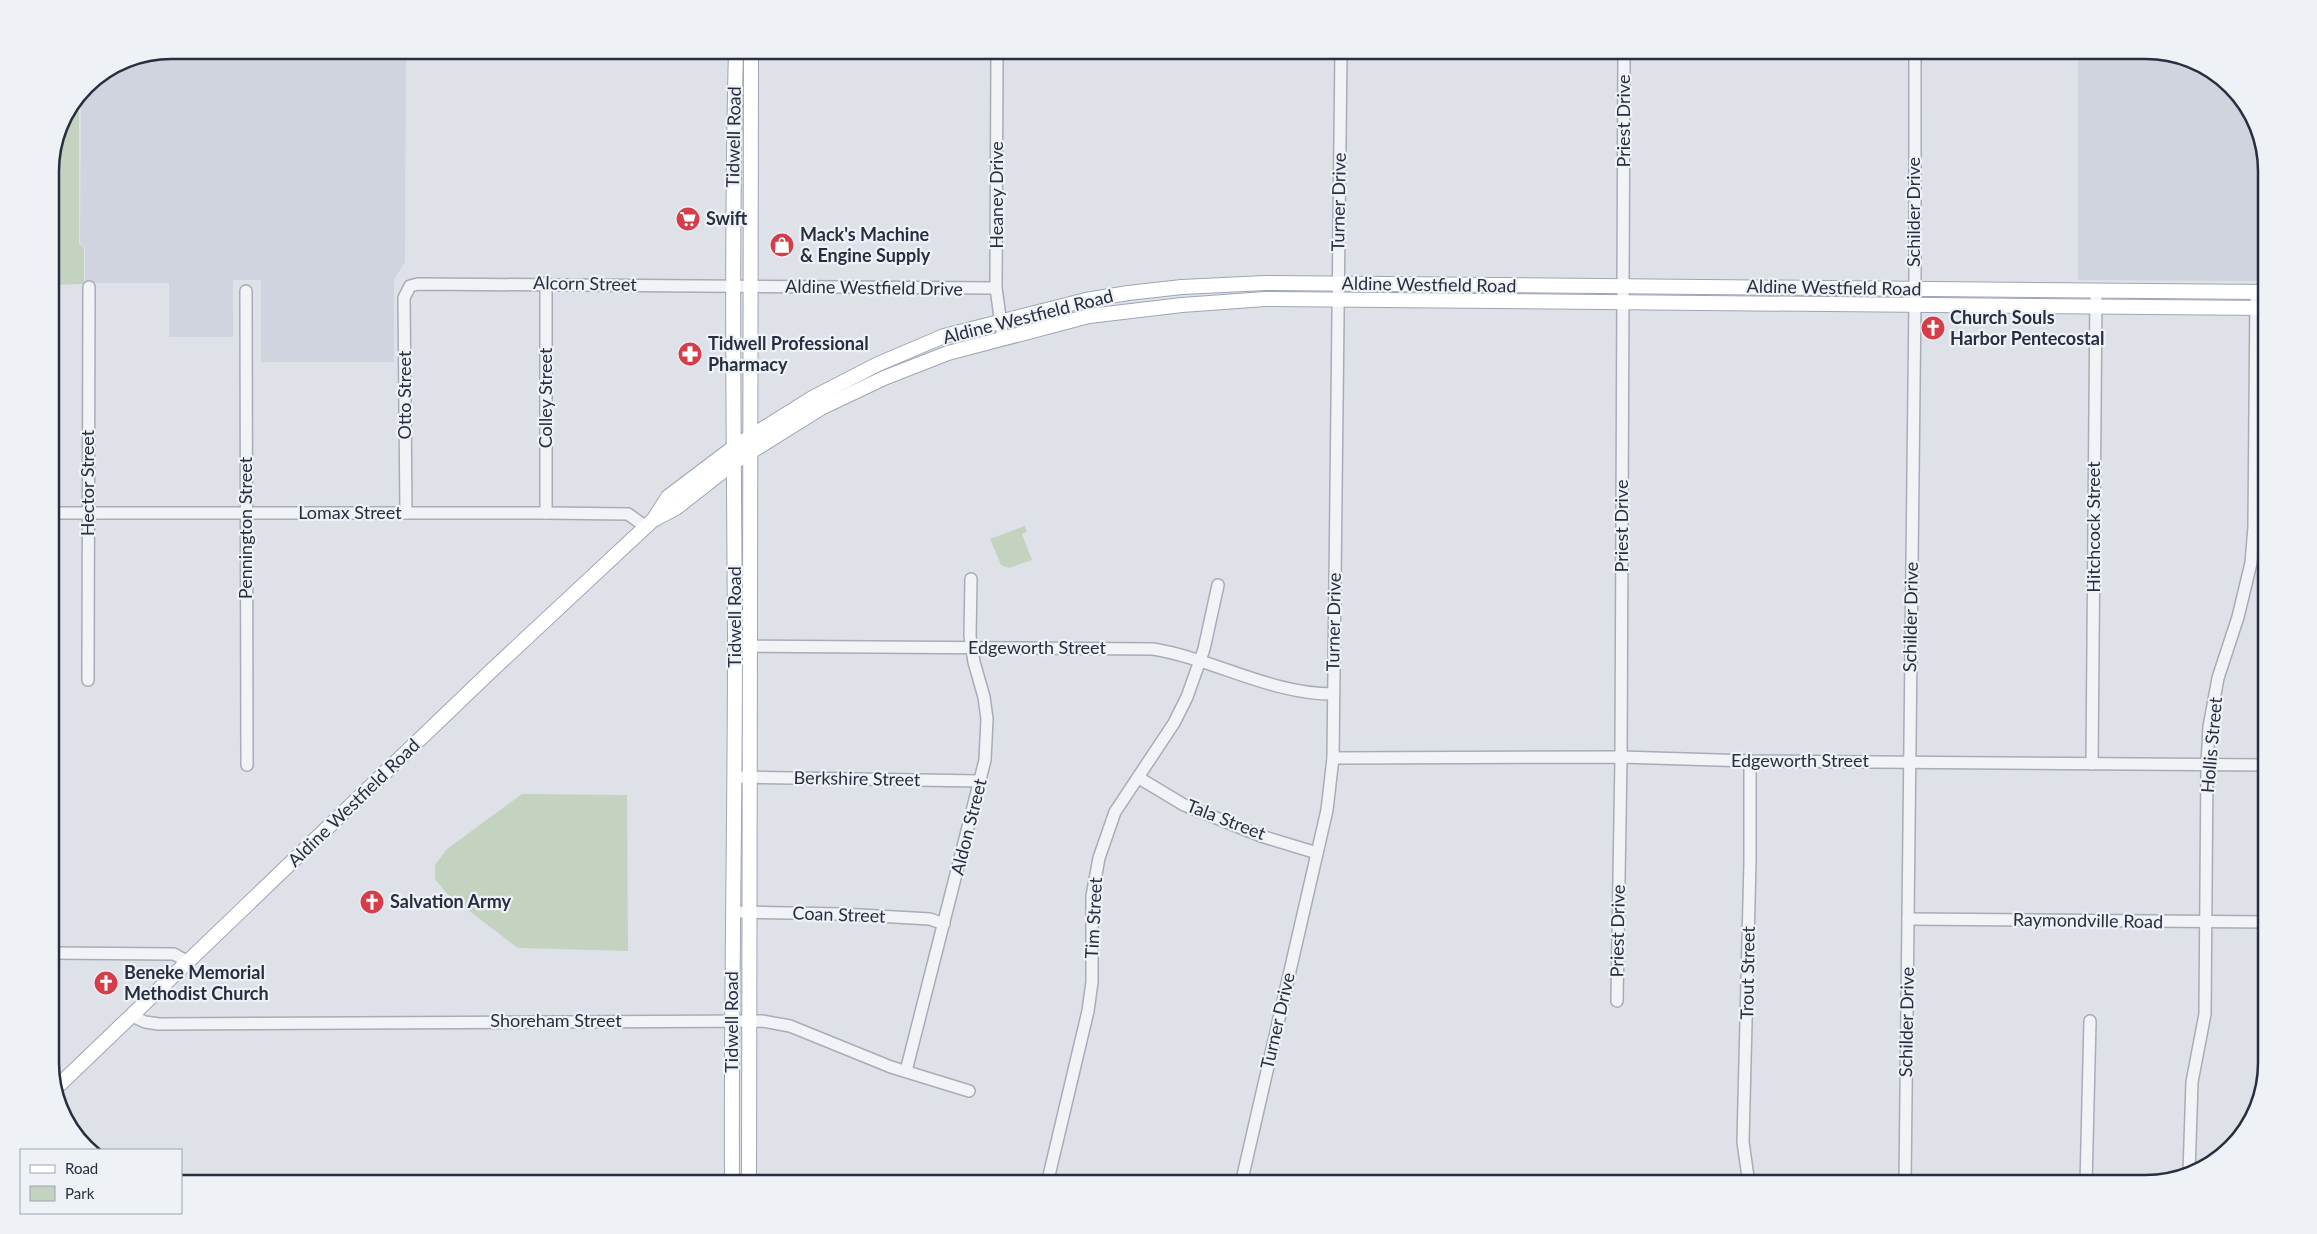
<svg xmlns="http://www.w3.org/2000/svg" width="2317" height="1234" font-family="Lato,sans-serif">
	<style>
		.built { fill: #d0d4de }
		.green { fill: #c3d3bf }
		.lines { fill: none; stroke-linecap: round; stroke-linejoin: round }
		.minor-casing { stroke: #a7acb6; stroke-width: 14 }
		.major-casing { stroke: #9da5b5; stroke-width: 16 }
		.minor { stroke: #f1f3f7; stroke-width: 11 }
		.major { stroke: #fff; stroke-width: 14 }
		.labels { text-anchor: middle; stroke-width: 4.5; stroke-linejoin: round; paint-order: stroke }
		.street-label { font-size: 18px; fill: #272e40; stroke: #eef1f6 }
		.poi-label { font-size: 18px; font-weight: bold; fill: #272e40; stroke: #eef1f6; text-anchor: start }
		.rim { fill: none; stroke: #272e40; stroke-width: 2.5 }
	</style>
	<rect width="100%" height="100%" fill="#dee2e8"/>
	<g class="built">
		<path d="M170,50H406L405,262L394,280V362H261V280H233V337H169V283H85V248L80,243L81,92L85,85L125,59Z"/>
		<path d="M2078,50H2147L2200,63L2247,104L2262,148L2260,281L2078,280Z"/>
	</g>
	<g class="green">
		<path d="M79,94V243L84,248V284L50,285V163L59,124Z"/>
		<path d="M1025,526L1027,532L1022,534L1032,560L1009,568L1001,565L990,539Z"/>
		<path d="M522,794L627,795L628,951L518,948L447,894L435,879V865L447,849Z"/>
	</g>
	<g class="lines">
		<defs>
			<g id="minor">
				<path d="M997,50L996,288L1003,339"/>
				<path d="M246,291L247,765"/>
				<path d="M50,513H546L628,514L646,527"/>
				<path d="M406,513L404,298L410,286L418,284L996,288"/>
				<path d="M546,513V283"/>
				<path d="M735,646L1153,649C1214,659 1270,694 1333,694"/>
				<path d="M88,680L89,287"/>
				<path d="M1333,758L1621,757L1750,761L2267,765"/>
				<path d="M2092,764L2096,291"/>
				<path d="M734,777L980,781"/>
				<path d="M1139,778L1184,805L1261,836L1317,853"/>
				<path d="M733,912L842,914L930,919L944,924"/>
				<path d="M1908,919L2267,922"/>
				<path d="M50,953L174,954L188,962"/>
				<path d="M1617,1001L1621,757L1624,50"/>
				<path d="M132,1016L145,1022L159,1024L762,1021L790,1026L891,1067L969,1091"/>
				<path d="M906,1071L985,760L987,719L984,697L974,662L970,636L971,579"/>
				<path d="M2189,1173L2192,1082L2205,1014L2207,764L2209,727L2218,678L2238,617L2251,563L2254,527L2256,292"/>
				<path d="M1047,1184L1088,1011L1092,982V896L1099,858L1115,812L1174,723L1187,697L1204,649L1218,585"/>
				<path d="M1241,1184L1327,810L1333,758L1341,50"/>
				<path d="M1749,1184L1743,1142L1750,861V761"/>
				<path d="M1905,1184L1915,298V50"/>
				<path d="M2086,1184L2090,1021"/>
			</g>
			<g id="major">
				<path d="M655,519L676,508L736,461L821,408L884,378L948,353L1089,316L1182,305L1265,299L2267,308"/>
				<path d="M56,1088L492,670L654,519L668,497L734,447L814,397L878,364L944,336L1086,300L1128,293L1182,287L1265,283L2267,292"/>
				<path d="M732,1184C731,1004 735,823 735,643C734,445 731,247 736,50"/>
				<path d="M749,1184L751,50"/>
			</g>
		</defs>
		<use href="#minor" class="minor-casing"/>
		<use href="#major" class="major-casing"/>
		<use href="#minor" class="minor"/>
		<use href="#major" class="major"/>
	</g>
	<defs>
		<symbol id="supermarket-disc" viewBox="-11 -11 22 22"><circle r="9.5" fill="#d43d49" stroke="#eef1f6"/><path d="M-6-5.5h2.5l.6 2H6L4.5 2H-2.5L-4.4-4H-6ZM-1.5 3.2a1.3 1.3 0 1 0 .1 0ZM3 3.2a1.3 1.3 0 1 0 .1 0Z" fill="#fff"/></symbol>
		<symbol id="shop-disc" viewBox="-11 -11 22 22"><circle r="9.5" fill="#d43d49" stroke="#eef1f6"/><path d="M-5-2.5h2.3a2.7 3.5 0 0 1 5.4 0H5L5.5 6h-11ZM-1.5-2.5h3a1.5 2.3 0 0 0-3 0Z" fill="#fff"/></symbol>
		<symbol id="church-disc" viewBox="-11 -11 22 22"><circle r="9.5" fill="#d43d49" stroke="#eef1f6"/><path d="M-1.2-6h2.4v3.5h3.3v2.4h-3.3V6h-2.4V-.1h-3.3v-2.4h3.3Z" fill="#fff"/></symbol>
		<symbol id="pharmacy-disc" viewBox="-11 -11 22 22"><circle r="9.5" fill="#d43d49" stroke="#eef1f6"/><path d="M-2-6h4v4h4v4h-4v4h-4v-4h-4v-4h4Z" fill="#fff"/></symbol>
	</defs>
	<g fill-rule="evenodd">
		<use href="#supermarket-disc" x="674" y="205" width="28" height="28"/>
		<use href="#shop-disc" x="768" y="231" width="28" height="28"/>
		<use href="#church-disc" x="1919" y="314" width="28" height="28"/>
		<use href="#pharmacy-disc" x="676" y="340" width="28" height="28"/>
		<use href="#church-disc" x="358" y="888" width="28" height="28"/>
		<use href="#church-disc" x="92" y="969" width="28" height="28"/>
	</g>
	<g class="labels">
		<g class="street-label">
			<text transform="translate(1624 121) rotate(-90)" y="6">Priest Drive</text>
			<text transform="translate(734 137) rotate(-89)" y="6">Tidwell Road</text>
			<text transform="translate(997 195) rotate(-90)" y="6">Heaney Drive</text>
			<text transform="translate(1339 202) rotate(-89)" y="6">Turner Drive</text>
			<text transform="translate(1914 212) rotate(-90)" y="6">Schilder Drive</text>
			<text transform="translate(585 284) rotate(1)" y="6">Alcorn Street</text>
			<text transform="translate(1429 285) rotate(1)" y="6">Aldine Westfield Road</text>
			<text transform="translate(874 288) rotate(1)" y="6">Aldine Westfield Drive</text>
			<text transform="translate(1834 288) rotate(1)" y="6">Aldine Westfield Road</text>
			<text transform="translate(1028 317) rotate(-14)" y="6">Aldine Westfield Road</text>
			<text transform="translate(405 395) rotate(-90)" y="6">Otto Street</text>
			<text transform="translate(546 398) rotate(-90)" y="6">Colley Street</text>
			<text transform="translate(88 483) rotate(-90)" y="6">Hector Street</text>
			<text x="350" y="519">Lomax Street</text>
			<text transform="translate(1622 526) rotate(-90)" y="6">Priest Drive</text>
			<text transform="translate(2094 527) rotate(-90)" y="6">Hitchcock Street</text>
			<text transform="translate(246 528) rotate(-90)" y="6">Pennington Street</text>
			<text transform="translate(735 617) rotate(-90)" y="6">Tidwell Road</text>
			<text transform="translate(1911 617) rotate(-89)" y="6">Schilder Drive</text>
			<text transform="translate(1334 622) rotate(-89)" y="6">Turner Drive</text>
			<text x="1037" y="654">Edgeworth Street</text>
			<text transform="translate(2212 745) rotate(-85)" y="6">Hollis Street</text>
			<text x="1800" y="767">Edgeworth Street</text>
			<text transform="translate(857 779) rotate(1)" y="6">Berkshire Street</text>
			<text transform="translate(354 803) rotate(-44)" y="6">Aldine Westfield Road</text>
			<text transform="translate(1226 820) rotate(21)" y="6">Tala Street</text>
			<text transform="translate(969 827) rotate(-76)" y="6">Aldon Street</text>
			<text transform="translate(839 915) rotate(2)" y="6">Coan Street</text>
			<text transform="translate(1094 918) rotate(-87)" y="6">Tim Street</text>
			<text transform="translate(2088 921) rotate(1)" y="6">Raymondville Road</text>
			<text transform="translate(1618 931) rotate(-89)" y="6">Priest Drive</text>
			<text transform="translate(1748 973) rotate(-89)" y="6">Trout Street</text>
			<text x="556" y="1027">Shoreham Street</text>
			<text transform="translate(1278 1021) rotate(-77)" y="6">Turner Drive</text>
			<text transform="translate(732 1022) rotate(-90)" y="6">Tidwell Road</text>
			<text transform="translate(1907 1022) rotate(-89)" y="6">Schilder Drive</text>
		</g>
		<g class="poi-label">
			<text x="706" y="225">Swift</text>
			<text x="800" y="241">Mack's Machine<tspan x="800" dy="21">&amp; Engine Supply</tspan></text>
			<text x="1950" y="324">Church Souls<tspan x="1950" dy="21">Harbor Pentecostal</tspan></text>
			<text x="708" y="350">Tidwell Professional<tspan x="708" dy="21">Pharmacy</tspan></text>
			<text x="390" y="908">Salvation Army</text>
			<text x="124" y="979">Beneke Memorial<tspan x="124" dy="21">Methodist Church</tspan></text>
		</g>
	</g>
	<path d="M0 0H2317V1234H0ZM171 59H2146A112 112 0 0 1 2258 171V1063A112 112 0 0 1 2146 1175H171A112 112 0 0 1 59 1063V171A112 112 0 0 1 171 59Z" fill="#eef1f6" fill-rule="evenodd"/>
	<path class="rim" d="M171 59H2146A112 112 0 0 1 2258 171V1063A112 112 0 0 1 2146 1175H171A112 112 0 0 1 59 1063V171A112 112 0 0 1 171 59Z"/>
	<rect x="20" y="1149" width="162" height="65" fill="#eef1f6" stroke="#9ea3ad"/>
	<rect x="30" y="1165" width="25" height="8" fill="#ffffff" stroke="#9ea3ad"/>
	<text x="65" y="1174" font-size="15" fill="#272e40">Road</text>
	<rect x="30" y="1186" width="25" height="15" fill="#c3d3bf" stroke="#9ea3ad"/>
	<text x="65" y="1199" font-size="15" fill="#272e40">Park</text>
</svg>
